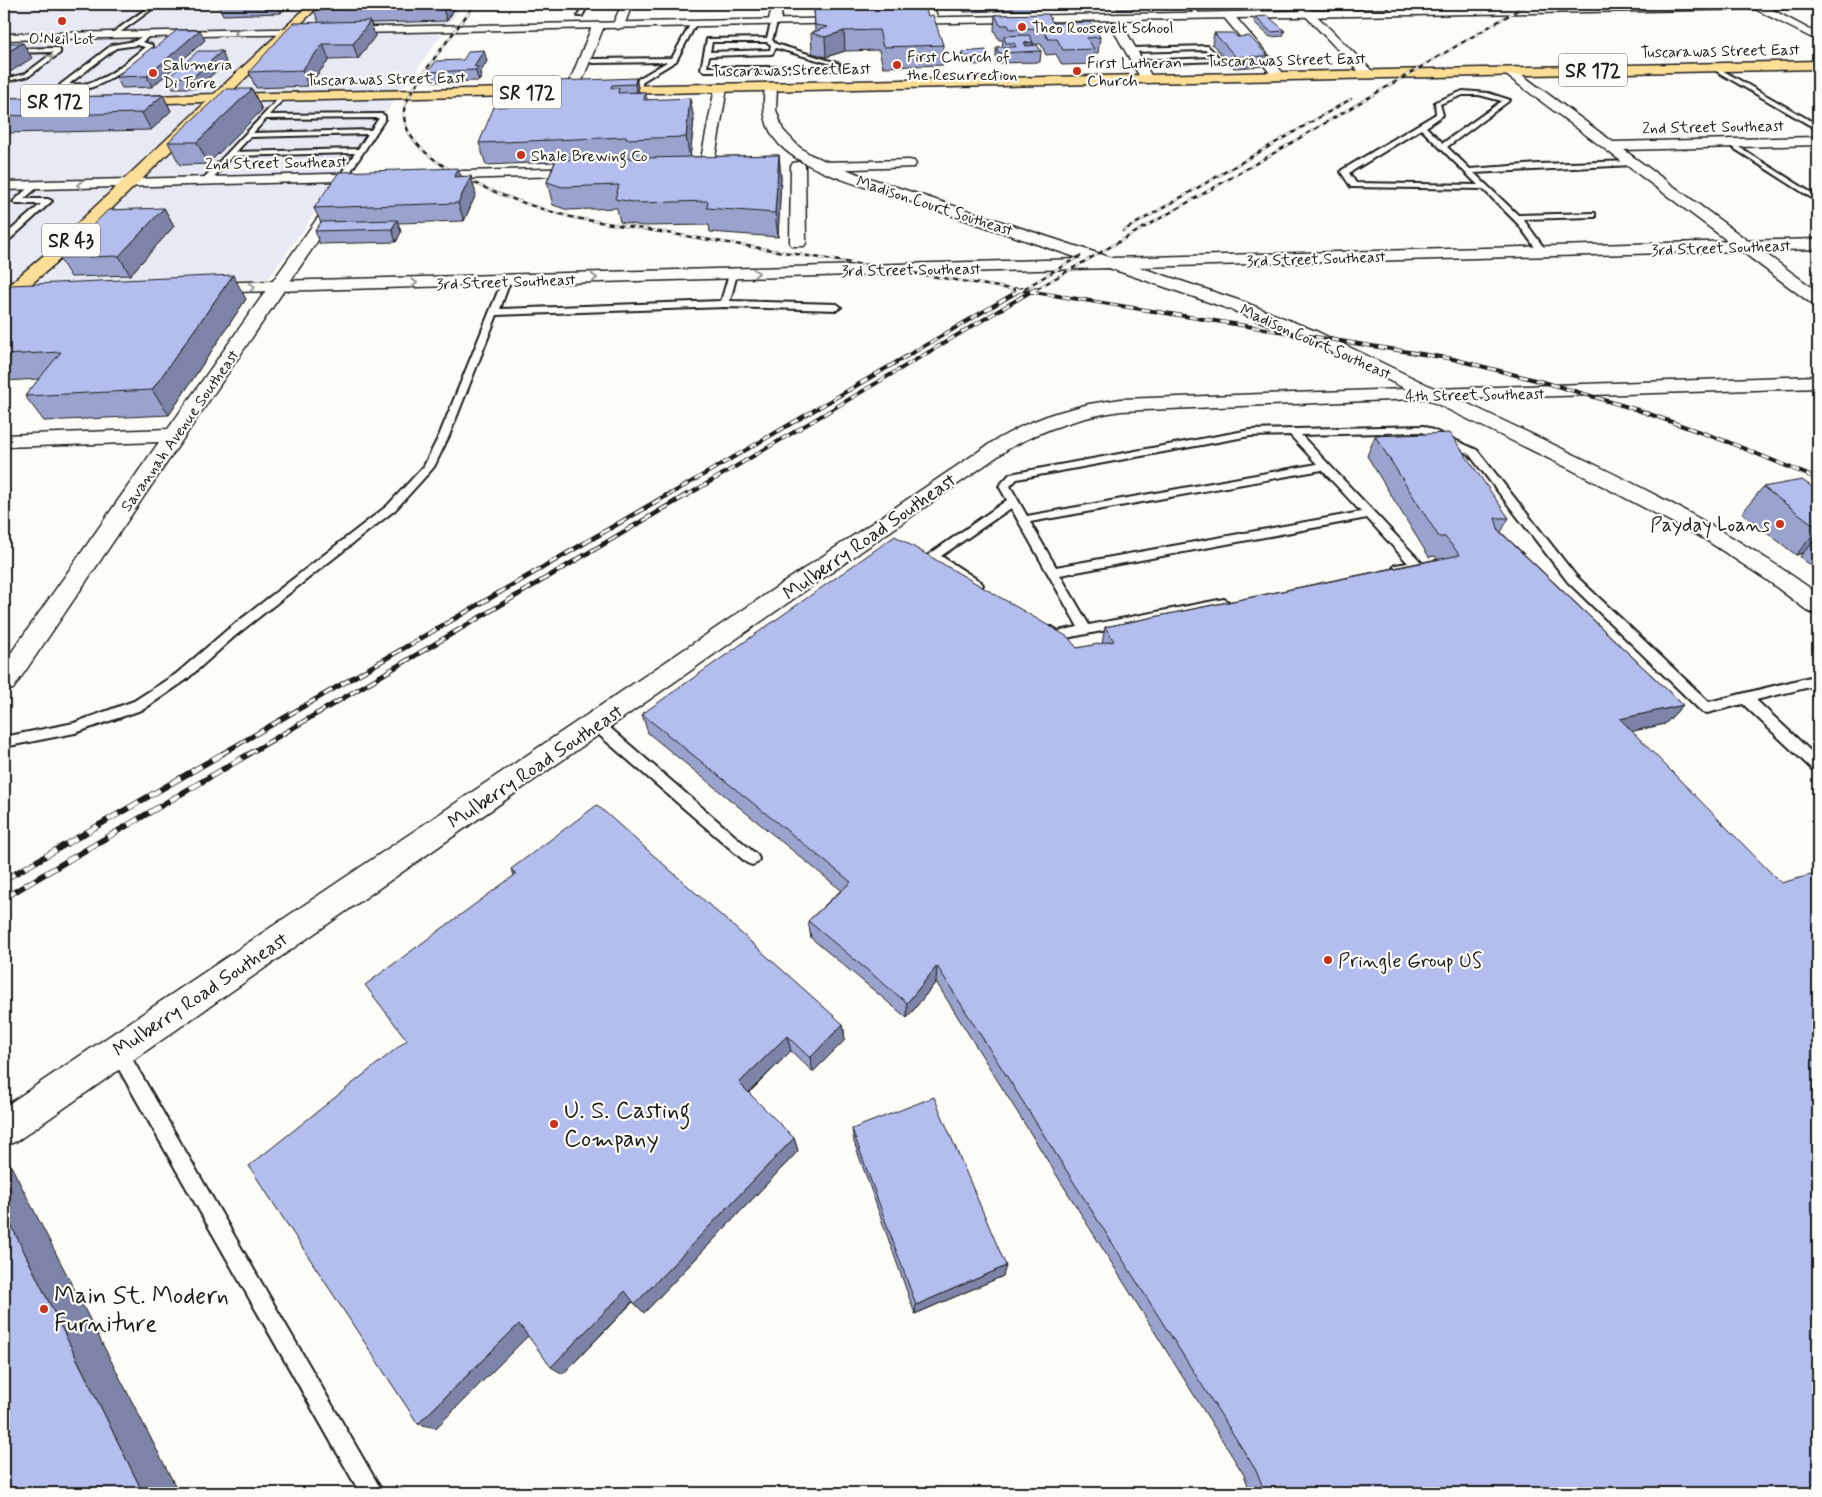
<svg xmlns="http://www.w3.org/2000/svg" width="1822" height="1497" font-family="Mynerve,sans-serif">
	<style>
		.built { fill: #e7e9f4 }
		.lines { fill: none; stroke-linecap: round; stroke-linejoin: round }
		.service-casing { stroke: #1c1c1c; stroke-width: 4 }
		.minor-casing { stroke: #1c1c1c; stroke-width: 3 }
		.tertiary-casing { stroke: #1c1c1c; stroke-width: 3 }
		.primary-casing { stroke: #1c1c1c; stroke-width: 3 }
		.service { fill: #fdfcf7; fill-rule: evenodd }
		.minor { fill: #fdfcf7; fill-rule: evenodd }
		.tertiary { fill: #fdfcf7; fill-rule: evenodd }
		.primary { fill: #fcde96; fill-rule: evenodd }
		.rail-far3-casing { stroke: #1c1c1c; stroke-width: 2.5 }
		.rail-far2-casing { stroke: #1c1c1c; stroke-width: 4 }
		.rail-far1-casing { stroke: #1c1c1c; stroke-width: 5 }
		.rail-casing { stroke: #1c1c1c; stroke-width: 6 }
		.rail-far3 { stroke: #fdfcf7; stroke-width: 2; stroke-dasharray: 5; stroke-linecap: butt }
		.rail-far2 { stroke: #fdfcf7; stroke-width: 2.5; stroke-dasharray: 8; stroke-linecap: butt }
		.rail-far1 { stroke: #fdfcf7; stroke-width: 3; stroke-dasharray: 10; stroke-linecap: butt }
		.rail { stroke: #fdfcf7; stroke-width: 4.5; stroke-dasharray: 12; stroke-linecap: butt }
		.wall { fill: #9aa3cd; stroke: #1c1c1c }
		.shaded-wall { fill: #7d84a7; stroke: #1c1c1c }
		.building { fill: #b3bdee; stroke: #1c1c1c }
		.oneway { stroke: #989794 }
		.poi-dot { fill: #c8321e; stroke: #fdfcf7; stroke-width: 2 }
		.labels { text-anchor: middle; stroke-width: 4.5; stroke-linejoin: round; paint-order: stroke }
		.far-poi-label { font-size: 16px; fill: #1c1c1c; stroke: #fdfcf7; text-anchor: start }
		.far-street-label { font-size: 16px; fill: #1c1c1c; stroke: #fdfcf7 }
		.shield { fill: #fdfcf7; stroke: #605f5e; stroke-width: 1 }
		.shield-label { font-size: 19px; font-weight: bold; fill: #1c1c1c }
		.poi-label { font-size: 20px; fill: #1c1c1c; stroke: #fdfcf7; text-anchor: end }
		.street-label { font-size: 20px; fill: #1c1c1c; stroke: #fdfcf7 }
		.near-poi-label { font-size: 24px; fill: #1c1c1c; stroke: #fdfcf7; text-anchor: start }
	</style>
	<rect width="100%" height="100%" fill="#fdfcf7"/>
	<filter id="ink" filterUnits="userSpaceOnUse"><feTurbulence type="fractalNoise" baseFrequency=".02" numOctaves="2"/><feDisplacementMap in="SourceGraphic" scale="10" xChannelSelector="R" yChannelSelector="G"/><feConvolveMatrix kernelMatrix="1 2 1 2 8 2 1 2 1" color-interpolation-filters="sRGB"/></filter>
	<g filter="url(#ink)">
		<path class="built" d="M4,4H463L268,279L4,284Z"/>
		<g class="lines">
			<defs>
				<g id="service">
					<path d="M153,4H159L115,36H111V34Z"/>
					<path d="M583,4H628L629,5L626,7H587L582,16H578Z"/>
					<path d="M1187,4H1193L1200,16H1196Z"/>
					<path d="M774,21L777,23L772,40L776,44L840,64L835,65L776,48L772,54L709,56L707,67H838L840,70L704,71L701,69L707,39L767,38L771,23ZM712,42H767L771,45L770,50L710,52Z"/>
					<path d="M691,23L696,24L676,61L643,81L640,90L635,89L638,79L667,62L592,63L589,61L592,59L672,58Z"/>
					<path d="M147,33L152,34L142,42L152,45V47C130,65 90,103 60,85L112,45L135,41ZM137,45L145,47C122,65 100,88 69,84L116,48Z"/>
					<path d="M1208,46L1220,59V61L1138,64L1136,61L1213,58L1206,50L1131,52L1128,50L1131,48Z"/>
					<path d="M57,48L60,50V53L29,76L8,81L5,79L25,74L54,52L4,53V49Z"/>
					<path d="M1713,65L1818,125V130L1711,68Z"/>
					<path d="M1463,91L1488,93L1510,100L1447,147L1470,169L1539,164L1633,161L1637,163L1633,165L1474,173L1518,215L1595,213V217H1592L1523,219L1547,252L1543,254H1540L1518,224L1483,189L1351,187L1341,172L1342,170L1436,114L1435,102ZM1463,95H1479L1502,101L1443,143L1426,127L1443,115L1440,104ZM1421,129L1478,185L1356,183L1349,173Z"/>
					<path d="M282,95L285,97L269,115L382,114L385,116V119L345,180L338,178L355,153L232,156L208,184H202V180ZM379,118L371,130L253,133L266,119ZM368,134L358,149L236,152L250,137Z"/>
					<path d="M1727,142H1731L1818,197V202L1727,144Z"/>
					<path d="M32,184L39,186L24,199H48L52,201L7,242H4V236L41,204H17L13,202Z"/>
					<path d="M733,271L737,274L730,301L837,304L841,307L837,310L725,307L497,315L449,436L434,467L395,510L235,636L186,680L144,709L75,733L4,747V737L74,723L134,701L176,674L227,630L387,506L424,466L439,436L503,279L510,281L500,309L721,301L729,274Z"/>
					<path d="M1424,426L1477,450L1576,576L1709,702L1818,675V685L1756,700L1818,758V771L1813,770L1743,704L1707,713L1702,712L1568,582L1469,454L1422,432L1301,435L1421,562L1423,565L1421,568L1399,572L1395,571L1393,568L1395,565L1408,563L1367,518L1060,575L1089,625L1224,599L1230,603L1224,607L1056,640L1052,639L1042,630L1044,627H1052L1058,631L1078,627L1011,508L941,556L981,582L983,585L981,588H973L927,556L1007,500L999,486L1010,474L1250,430ZM1290,435L1317,464L1027,516L1010,486L1017,479L1250,436ZM1322,470L1361,512L1056,567L1030,522Z"/>
					<path d="M596,719L601,720L757,855L759,859L757,863L752,865L747,863L591,728L589,724L591,720Z"/>
					<path d="M118,1043L124,1045L383,1493H360L112,1057L109,1051L112,1045Z"/>
				</g>
				<g id="minor">
					<path d="M622,4H632L624,26L618,29L612,26Z"/>
					<path d="M773,4H783L780,23L774,26L768,23Z"/>
					<path d="M923,4H933L938,20L936,22H928Z"/>
					<path d="M1294,4H1305L1372,71L1374,74L1372,77H1364Z"/>
					<path d="M1385,4H1396L1406,12L1404,14H1396Z"/>
					<path d="M1473,4H1485L1493,10L1491,12H1483Z"/>
					<path d="M1228,12L1232,13L1283,73L1285,76L1283,79H1275L1222,15Z"/>
					<path d="M1116,21L1122,24L1153,79L1151,82L1147,83L1141,79L1110,24Z"/>
					<path d="M598,23L604,26L578,91L577,94H567L566,91L592,26Z"/>
					<path d="M1510,68L1514,69L1613,142L1818,137V145L1624,150L1818,292V305L1812,304L1506,75L1504,72Z"/>
					<path d="M721,84L727,88L713,169L711,172H701L699,169L715,88Z"/>
					<path d="M909,160L914,161L916,164L914,167L823,170L818,169L816,166L818,163L823,162Z"/>
					<path d="M798,162L803,163L805,166L806,243L804,246H792L790,243L791,166L793,163Z"/>
					<path d="M336,197L341,199L344,202L13,689L4,691V663L159,442L4,447V435L168,429L331,199Z"/>
					<path d="M1433,388L1440,390L1443,394L1440,398L1121,411C1080,417 1044,429 1008,449L17,1141L4,1146V1107L994,441L1022,426L1052,414L1089,404L1121,399Z"/>
				</g>
				<g id="tertiary">
					<path d="M1701,4H1818V8L1771,9L1818,34V41L1755,9L897,24L891,21L897,18Z"/>
					<path d="M852,18L858,21L856,23L4,40V34Z"/>
					<path d="M771,83L777,87L776,110L783,130L799,147L811,155L863,176L1112,258L1818,239V249L1139,267L1244,302L1318,332L1436,389L1818,376V388L1458,399C1581,459 1708,513 1818,594V614L1809,612L1767,580L1706,540L1570,469L1306,340L1232,310L1109,268L203,293L197,292L194,288L197,284L203,283L1081,259C1026,240 970,222 915,203C877,190 805,173 779,144C764,127 762,109 765,87Z"/>
					<path d="M589,168L594,169L596,172L594,175L422,180L417,179L415,176L417,173L422,172Z"/>
					<path d="M371,173L376,174L378,177L376,180L4,190V182Z"/>
				</g>
				<path id="primary" d="M310,4H321L229,94L1818,61V69L221,102L56,263L10,302L4,303V289L44,255L206,102L128,104L123,103L121,100L123,97L214,94Z"/>
			</defs>
			<use href="#service" class="service-casing"/>
			<use href="#minor" class="minor-casing"/>
			<use href="#tertiary" class="tertiary-casing"/>
			<use href="#primary" class="primary-casing"/>
			<use href="#service" class="service"/>
			<use href="#minor" class="minor"/>
			<use href="#tertiary" class="tertiary"/>
			<use href="#primary" class="primary"/>
			<defs>
				<g id="rail-far3">
					<path d="M475,4C461,24 405,92 404,111C400,167 532,208 575,218L1023,291"/>
					<path d="M1123,231L1351,99"/>
					<path d="M1020,291L1080,256"/>
					<path d="M1033,291L1269,156L1528,4"/>
				</g>
				<g id="rail-far2">
					<path d="M1015,289L1453,359L1547,383L1638,410L1728,442L1818,479"/>
					<path d="M667,496L1022,289"/>
					<path d="M686,496L1035,289"/>
				</g>
				<g id="rail-far1">
					<path d="M220,755L669,494"/>
					<path d="M247,755L688,494"/>
				</g>
				<g id="rail">
					<path d="M4,880L222,754"/>
					<path d="M4,898L249,754"/>
				</g>
			</defs>
			<use href="#rail-far3" class="rail-far3-casing"/>
			<use href="#rail-far2" class="rail-far2-casing"/>
			<use href="#rail-far1" class="rail-far1-casing"/>
			<use href="#rail" class="rail-casing"/>
			<use href="#rail-far3" class="rail-far3"/>
			<use href="#rail-far2" class="rail-far2"/>
			<use href="#rail-far1" class="rail-far1"/>
			<use href="#rail" class="rail"/>
		</g>
		<g class="wall">
			<path d="M218,4H290L281,13L223,15Z"/>
			<path d="M454,4L455,8L447,21L371,23L375,36L358,59L329,60L308,86L256,88L249,72L319,23L314,10Z"/>
			<path d="M652,4H758L757,7L667,8L653,7Z"/>
			<path d="M854,4H915V7L928,16L943,45V65L883,67L879,50L845,51L826,57L812,53L811,33L815,31L814,10L855,9Z"/>
			<path d="M960,4H1097V8L964,12Z"/>
			<path d="M1114,4H1135L1134,9L1118,10Z"/>
			<path d="M995,15L1053,23L1100,37L1098,53H1093L1092,64L1062,65L1056,54L1046,55L1041,44H1033V45L1041,51L1040,62L999,63L996,57V47H1002L1003,40H999L994,30Z"/>
			<path d="M1255,17L1285,31L1283,36L1270,37L1254,22Z"/>
			<path d="M1214,33L1237,37L1268,56L1265,66L1234,68L1212,44Z"/>
			<path d="M205,40L152,87L122,88L116,77Z"/>
			<path d="M962,52L991,59V64L973,65L971,62H964L961,57Z"/>
			<path d="M487,61L480,73L481,78L479,81L432,82L428,72Z"/>
			<path d="M226,62L198,88H173L168,78Z"/>
			<path d="M636,78L639,92H645L647,99L694,119L690,157L779,155L781,178L778,237L710,232L709,225L643,226L620,222L617,208L568,210L553,205L547,182L555,162L486,165L479,143L522,106Z"/>
			<path d="M252,89L262,110L208,164L180,165L168,142Z"/>
			<path d="M163,95L171,111L151,130L4,133V98Z"/>
			<path d="M461,176L476,194L464,221L398,223L401,232L396,242L320,244L315,231L321,223L314,208Z"/>
			<path d="M164,208L174,226L130,275L71,277L59,258Z"/>
			<path d="M4,292L246,299L169,415L44,421L25,396L39,379L4,381Z"/>
			<path d="M1375,436L1509,518L1501,532L1683,705L1665,724L1632,731L1818,1493H1251L1244,1475L936,982L907,1018L811,938L808,921L841,890L648,733L642,714L1077,648L1102,644L1105,627L1437,559L1435,556L1429,557L1367,456Z"/>
			<path d="M1763,487L1818,491V571L1800,557L1803,553L1796,555L1742,513Z"/>
			<path d="M511,869L843,1024L845,1040L813,1072L791,1051L749,1093L794,1138L798,1151L644,1313L633,1302L563,1374L528,1336L436,1428L407,1040L514,875Z"/>
			<path d="M852,1129L1003,1276L915,1314L854,1142Z"/>
		</g>
		<g class="shaded-wall">
			<path d="M277,4H290L281,13Z"/>
			<path d="M444,4H454L455,8L447,21L442,6Z"/>
			<path d="M370,21L375,36L358,59L353,44Z"/>
			<path d="M200,30L205,40L152,87L147,76Z"/>
			<path d="M844,31L845,51L826,57L825,37Z"/>
			<path d="M1033,42V52H1024V43Z"/>
			<path d="M23,43L32,58L4,76V54Z"/>
			<path d="M323,44L329,60L308,86L302,70Z"/>
			<path d="M484,50L487,61L480,73L481,78L479,81L474,66Z"/>
			<path d="M222,51L226,62L198,88L193,77Z"/>
			<path d="M636,78L640,99L639,105L635,84Z"/>
			<path d="M252,89L262,110L208,164L197,142Z"/>
			<path d="M163,95L171,111L151,130L142,113Z"/>
			<path d="M690,98L694,119L690,159L686,137Z"/>
			<path d="M779,155L781,178L778,237L775,213Z"/>
			<path d="M458,168L464,186L454,177Z"/>
			<path d="M471,176L476,194L464,221L458,203Z"/>
			<path d="M164,208L174,226L130,275L119,256Z"/>
			<path d="M397,220L401,232L396,242L392,229Z"/>
			<path d="M233,275L246,299L169,415L152,390Z"/>
			<path d="M1818,529V536L1803,553L1796,555Z"/>
			<path d="M1683,705L1665,724L1603,738L1620,719Z"/>
			<path d="M937,966L936,982L907,1018V1003Z"/>
			<path d="M843,1024L845,1040L813,1072L810,1058Z"/>
			<path d="M787,1036L791,1051L744,1097L739,1083Z"/>
			<path d="M794,1138L798,1151L644,1313L635,1304Z"/>
			<path d="M4,1158L8,1160L179,1493H143L4,1211Z"/>
			<path d="M1006,1266L1003,1276L915,1314L916,1305Z"/>
			<path d="M625,1291L634,1300L563,1374L551,1367Z"/>
			<path d="M519,1324L532,1332L436,1428L418,1424Z"/>
		</g>
		<g class="building">
			<path d="M320,4H444L442,6L314,10Z"/>
			<path d="M925,7L928,16L933,15L943,45L883,47L879,30L844,31L825,37L811,33L828,27L815,25L814,10Z"/>
			<path d="M1048,14L1053,23L1091,22L1100,37L1087,38L1094,49L1063,50L1057,39H1048L1042,28L1010,29L1008,25H1000L995,15Z"/>
			<path d="M1268,16L1285,31L1271,32L1255,17Z"/>
			<path d="M370,21L353,44H323L302,70L249,72L293,23Z"/>
			<path d="M177,30H200L147,76L116,77L151,48H155Z"/>
			<path d="M1214,33H1233L1237,37L1249,36L1268,56L1236,57Z"/>
			<path d="M1029,35L1033,42L1024,43L1026,46L1037,45L1041,51L999,53L996,47H1016L1014,43H1006L1003,36Z"/>
			<path d="M4,43H23L4,54Z"/>
			<path d="M484,50L474,66L478,67L476,70L428,72L436,61L463,60L469,51Z"/>
			<path d="M986,50L991,59L973,60L972,56L964,57L962,52Z"/>
			<path d="M198,51H222L193,77L168,78Z"/>
			<path d="M636,78L635,84L612,85L611,88H619L618,93L645,92L644,100L690,98L686,137L626,139V137L479,143L494,107L522,106L531,82Z"/>
			<path d="M226,89H252L197,142H168Z"/>
			<path d="M163,95L142,113L4,116V98Z"/>
			<path d="M779,155L775,213L707,208L708,201L639,203L615,199L619,185L562,187L547,182L556,160Z"/>
			<path d="M458,168L454,177L471,176L458,203L314,208L339,172Z"/>
			<path d="M164,208L119,256L59,258L108,210Z"/>
			<path d="M397,220L392,229L315,231L321,222Z"/>
			<path d="M233,275L152,390L25,396L61,352L4,355V292L11,285Z"/>
			<path d="M1450,433L1509,518H1495L1499,531L1683,705L1620,719L1781,883L1818,873V1493H1265L1257,1472L937,966L907,1003L808,921L851,882L642,714L895,536L1068,637L1077,648L1114,641L1105,627L1460,555L1445,537H1439L1375,436Z"/>
			<path d="M1802,480L1818,491V528L1763,487Z"/>
			<path d="M597,805L843,1024L810,1058L787,1036L739,1083L794,1138L635,1304L625,1291L551,1367L519,1324L418,1424L249,1166L407,1040L365,985L516,874L511,869Z"/>
			<path d="M934,1097L1006,1266L916,1305L852,1129Z"/>
			<path d="M4,1211L143,1493H4Z"/>
		</g>
		<defs><path id="oneway-chevron" d="M-2-3.5L2.5 0L-2 3.5" fill="none" stroke-width="1.6" stroke-linecap="round" stroke-linejoin="round" transform="scale(1.25)"/></defs>
		<g class="oneway">
			<use href="#oneway-chevron" transform="translate(238 33) rotate(179)"/>
			<use href="#oneway-chevron" transform="translate(50 58) rotate(-36)"/>
			<use href="#oneway-chevron" transform="translate(80 185) rotate(179)"/>
			<use href="#oneway-chevron" transform="translate(756 273) rotate(-2)"/>
			<use href="#oneway-chevron" transform="translate(594 278) rotate(-2)"/>
			<use href="#oneway-chevron" transform="translate(414 283) rotate(-1)"/>
			<use href="#oneway-chevron" transform="translate(252 287) rotate(-1)"/>
		</g>
	</g>
	<g class="poi-dot">
		<circle cx="62" cy="21" r="5"/>
		<circle cx="1022" cy="27" r="5"/>
		<circle cx="897" cy="65" r="5"/>
		<circle cx="1077" cy="71" r="5"/>
		<circle cx="153" cy="73" r="5"/>
		<circle cx="521" cy="155" r="5"/>
		<circle cx="1780" cy="524" r="5"/>
		<circle cx="1328" cy="960" r="5"/>
		<circle cx="554" cy="1124" r="5"/>
		<circle cx="44" cy="1309" r="5"/>
	</g>
	<g class="labels">
		<g class="far-poi-label">
			<text x="1032" y="33">Theo Roosevelt School</text>
			<text x="62" y="44" text-anchor="middle">O'Neil Lot</text>
			<text x="907" y="62">First Church of<tspan x="907" dy="18">the Resurrection</tspan></text>
			<text x="1087" y="68">First Lutheran<tspan x="1087" dy="18">Church</tspan></text>
			<text x="163" y="70">Salumeria<tspan x="163" dy="18">Di Torre</tspan></text>
			<text x="531" y="161">Shale Brewing Co</text>
		</g>
		<g class="far-street-label">
			<text transform="translate(1720 50) rotate(-1)" y="6">Tuscarawas Street East</text>
			<text transform="translate(1286 59) rotate(-1)" y="6">Tuscarawas Street East</text>
			<text transform="translate(791 69) rotate(-1)" y="6">Tuscarawas Street East</text>
			<text transform="translate(386 78) rotate(-1)" y="6">Tuscarawas Street East</text>
			<text transform="translate(1713 126) rotate(-1)" y="6">2nd Street Southeast</text>
			<text transform="translate(276 162) rotate(-1)" y="6">2nd Street Southeast</text>
			<text transform="translate(935 205) rotate(18)" y="6">Madison Court Southeast</text>
			<text transform="translate(1721 247) rotate(-2)" y="6">3rd Street Southeast</text>
			<text transform="translate(1316 258) rotate(-2)" y="6">3rd Street Southeast</text>
			<text transform="translate(911 269) rotate(-1)" y="6">3rd Street Southeast</text>
			<text transform="translate(506 281) rotate(-2)" y="6">3rd Street Southeast</text>
			<text transform="translate(1316 341) rotate(24)" y="6">Madison Court Southeast</text>
			<text transform="translate(1475 394) rotate(-1)" y="6">4th Street Southeast</text>
			<text transform="translate(179 430) rotate(-55)" y="6">Savannah Avenue Southeast</text>
		</g>
		<g class="shield">
			<rect x="1559" y="53.5" width="68" height="33" rx="4"/>
			<rect x="493" y="75.5" width="68" height="33" rx="4"/>
			<rect x="21" y="84.5" width="68" height="33" rx="4"/>
			<rect x="42" y="223.5" width="58" height="33" rx="4"/>
		</g>
		<g class="shield-label">
			<text x="1593" y="77">SR 172</text>
			<text x="527" y="99">SR 172</text>
			<text x="55" y="108">SR 172</text>
			<text x="71" y="247">SR 43</text>
		</g>
		<g class="poi-label">
			<text x="1770" y="531">Payday Loans</text>
			<text x="1338" y="967" text-anchor="start">Pringle Group US</text>
		</g>
		<g class="street-label">
			<text transform="translate(869 536) rotate(-35)" y="7">Mulberry Road Southeast</text>
			<text transform="translate(535 766) rotate(-34)" y="7">Mulberry Road Southeast</text>
			<text transform="translate(200 994) rotate(-34)" y="7">Mulberry Road Southeast</text>
		</g>
		<g class="near-poi-label">
			<text x="564" y="1118">U. S. Casting<tspan x="564" dy="28">Company</tspan></text>
			<text x="54" y="1303">Main St. Modern<tspan x="54" dy="28">Furniture</tspan></text>
		</g>
	</g>
	<rect width="1822" height="1497" fill="none" stroke="#fdfcf7" stroke-width="20"/>
	<rect x="10" y="10" width="1802" height="1477" fill="none" stroke="#1c1c1c" stroke-width="2" filter="url(#ink)"/>
</svg>
